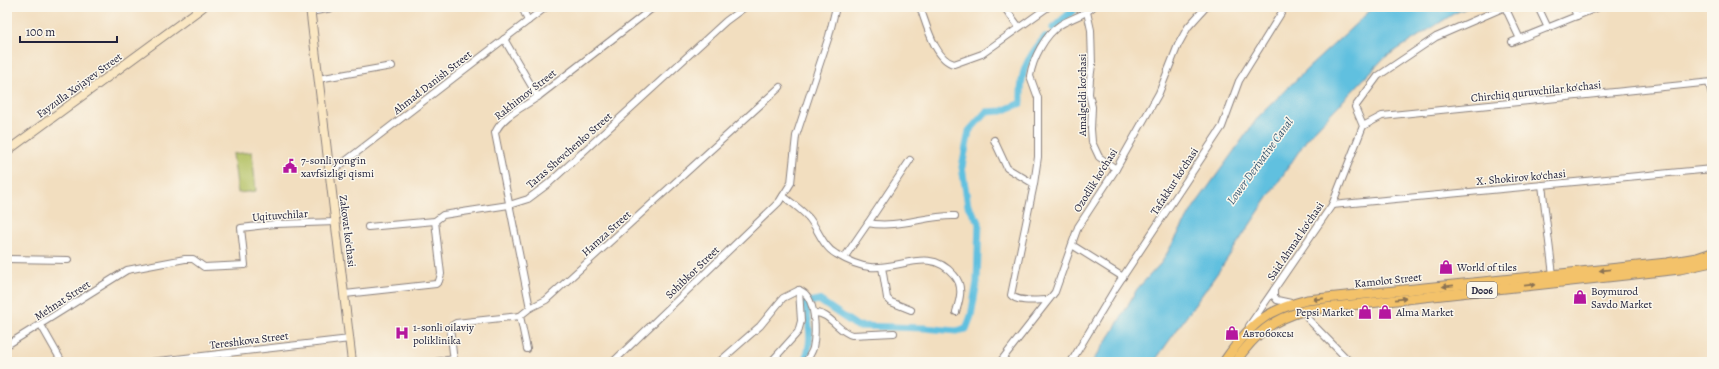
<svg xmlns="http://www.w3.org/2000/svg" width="1719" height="369" font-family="Alegreya,serif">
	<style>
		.green { fill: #b3c163; stroke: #6a724f }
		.water { fill: #61c0df; stroke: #42718d }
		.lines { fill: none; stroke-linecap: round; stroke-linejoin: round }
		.canal { stroke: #61c0df; stroke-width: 7 }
		.minor-casing { stroke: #8a807d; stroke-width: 8 }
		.secondary-casing { stroke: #8a807d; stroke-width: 10 }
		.primary-casing { stroke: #8a807d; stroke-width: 11 }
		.minor { stroke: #fff; stroke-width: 6 }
		.secondary { stroke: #fae7c3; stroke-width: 8 }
		.primary { stroke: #f3c26a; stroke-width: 9 }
		.oneway { fill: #8a7252 }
		.labels { text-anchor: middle; stroke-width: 3; stroke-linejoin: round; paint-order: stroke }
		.shield { fill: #fbf7ec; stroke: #636270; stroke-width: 1 }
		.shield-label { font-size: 10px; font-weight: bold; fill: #22223b }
		.street-label { font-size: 11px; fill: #22223b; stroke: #fbf7ec }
		.poi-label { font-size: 11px; fill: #22223b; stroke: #fbf7ec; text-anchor: start }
		.water-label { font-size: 12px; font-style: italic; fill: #385974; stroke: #fbf7ec }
	</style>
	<rect width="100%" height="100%" fill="#fbf7ec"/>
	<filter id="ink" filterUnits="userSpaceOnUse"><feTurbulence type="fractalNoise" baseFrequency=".025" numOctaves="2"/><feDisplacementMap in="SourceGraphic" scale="8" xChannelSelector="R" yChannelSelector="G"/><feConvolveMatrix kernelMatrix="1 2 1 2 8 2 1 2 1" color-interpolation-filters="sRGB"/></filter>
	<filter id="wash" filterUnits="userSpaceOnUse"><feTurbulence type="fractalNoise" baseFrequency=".012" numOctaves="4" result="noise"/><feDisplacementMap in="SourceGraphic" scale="16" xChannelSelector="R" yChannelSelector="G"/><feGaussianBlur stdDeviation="0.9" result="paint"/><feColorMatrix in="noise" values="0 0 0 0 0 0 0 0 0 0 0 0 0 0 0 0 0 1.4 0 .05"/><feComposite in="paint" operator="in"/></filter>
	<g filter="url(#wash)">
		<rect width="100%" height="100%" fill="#f2debf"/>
		<path class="green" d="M252,152L256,191L238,193L233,154Z"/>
		<path class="water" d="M1374,7H1469L1455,13L1384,58L1309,136L1221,268L1154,362H1092L1112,333L1137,289L1162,262L1193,208L1259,116L1306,70Z"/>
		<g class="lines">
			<g class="canal">
				<path d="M1053,28L1077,7"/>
				<path d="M803,362C814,345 809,323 805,303L819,300L857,326L925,328L956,331L966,329L971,316L977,282L979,222L968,206L962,167L969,131L986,112L1002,111L1021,103C1020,72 1025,61 1045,37"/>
			</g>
		</g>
	</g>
	<g filter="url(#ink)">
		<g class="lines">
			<defs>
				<g id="minor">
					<path d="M522,7L528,21"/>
					<path d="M920,7C926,23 935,60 954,64L982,54L1048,7"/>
					<path d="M1004,7L1019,27"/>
					<path d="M1505,7L1520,39"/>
					<path d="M1538,7L1548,28"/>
					<path d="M1573,7L1577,16"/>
					<path d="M310,12L338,7"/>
					<path d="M1087,12L1091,30L1092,65L1090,79L1089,94L1092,107L1091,129L1092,142L1099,157L1116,169"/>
					<path d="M504,39L538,97"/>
					<path d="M1512,42L1599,7"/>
					<path d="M318,79L392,66"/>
					<path d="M1709,83L1712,95"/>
					<path d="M1363,126L1382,116L1712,82"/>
					<path d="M994,140L1007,168L1034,184"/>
					<path d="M330,173L546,7"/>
					<path d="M1542,185L1553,275"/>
					<path d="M783,196C792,203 801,209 809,218C818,229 823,247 836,254C846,260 859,266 870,267C901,270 929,246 954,275C964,286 960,299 956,312"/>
					<path d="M1332,205L1712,169"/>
					<path d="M868,223L910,160"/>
					<path d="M368,227L435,221L443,215L509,205L528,199L548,184L726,21L745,7"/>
					<path d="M1072,245L1123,277"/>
					<path d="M844,258L868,223C897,229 926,215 955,216"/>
					<path d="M7,259L68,260"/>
					<path d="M882,267L887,298L891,302L911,310"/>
					<path d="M799,290C817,296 816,333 813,348C812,353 808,357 806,362"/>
					<path d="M1274,290V296L1277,300L1291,303"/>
					<path d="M345,294L436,284L439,281L441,274L435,221"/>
					<path d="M1048,300C1038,300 1018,303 1011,295L1034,184L1038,157V98L1030,76C1033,58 1045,35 1060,25C1071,18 1083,16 1093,7"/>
					<path d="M530,308L495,133C502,116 524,107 539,96C577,67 615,37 654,7"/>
					<path d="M1306,310L1308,319L1350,362"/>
					<path d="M814,313C830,312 838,332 852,335L894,333"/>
					<path d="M520,316L527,349"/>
					<path d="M41,325L62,362"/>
					<path d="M1249,326L1332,205L1363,126L1355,107L1378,76L1436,37L1505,7"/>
					<path d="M7,345L127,270L185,259H193L204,267L245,265L241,228L275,224L336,222"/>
					<path d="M150,362L350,339"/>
					<path d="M435,362L454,359"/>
					<path d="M454,362L450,327L456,323L520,316L530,308L546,300L780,87"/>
					<path d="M613,362L779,202L791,183L796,136L829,36L836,7"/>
					<path d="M719,362L760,326L783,298L799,290"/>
					<path d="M771,362L798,332L801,321L799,290"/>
					<path d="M1000,362L1055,292L1078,227L1116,169L1159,93L1178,45L1188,27L1206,7"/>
					<path d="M1071,362L1116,287L1222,127L1239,81L1285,7"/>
				</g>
				<g id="secondary">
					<path d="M310,7L352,362"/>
					<path d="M7,151L203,7"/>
				</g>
				<g id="primary">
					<path d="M1224,362C1249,326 1263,311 1307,300L1667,263L1697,258L1712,253"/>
					<path d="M1235,362C1256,333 1271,320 1306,310L1680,269L1712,262"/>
				</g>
			</defs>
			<use href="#minor" class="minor-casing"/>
			<use href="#secondary" class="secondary-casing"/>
			<use href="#primary" class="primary-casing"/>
			<use href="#minor" class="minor"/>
			<use href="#secondary" class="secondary"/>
			<use href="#primary" class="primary"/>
		</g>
		<defs><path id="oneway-solid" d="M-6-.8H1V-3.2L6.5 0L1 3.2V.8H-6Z"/></defs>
		<g class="oneway">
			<use href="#oneway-solid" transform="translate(1605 270) rotate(174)"/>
			<use href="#oneway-solid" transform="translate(1530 285) rotate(-6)"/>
			<use href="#oneway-solid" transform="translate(1448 286) rotate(174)"/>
			<use href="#oneway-solid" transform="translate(1318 299) rotate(174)"/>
			<use href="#oneway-solid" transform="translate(1401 299) rotate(-6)"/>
		</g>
	</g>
	<defs>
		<symbol id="civic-bare" viewBox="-9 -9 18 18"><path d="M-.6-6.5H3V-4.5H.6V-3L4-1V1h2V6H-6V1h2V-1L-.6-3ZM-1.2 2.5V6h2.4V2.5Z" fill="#b5179e" stroke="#fbf7ec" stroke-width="2.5" paint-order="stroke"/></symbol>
		<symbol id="shop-bare" viewBox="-9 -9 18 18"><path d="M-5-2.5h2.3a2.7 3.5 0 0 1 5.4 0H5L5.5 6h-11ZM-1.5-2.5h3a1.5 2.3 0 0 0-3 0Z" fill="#b5179e" stroke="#fbf7ec" stroke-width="2.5" paint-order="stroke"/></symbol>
		<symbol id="hospital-bare" viewBox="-9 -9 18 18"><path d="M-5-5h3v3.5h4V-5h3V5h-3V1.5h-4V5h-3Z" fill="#b5179e" stroke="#fbf7ec" stroke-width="2.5" paint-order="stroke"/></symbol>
	</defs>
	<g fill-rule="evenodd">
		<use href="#civic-bare" x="280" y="156" width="20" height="20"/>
		<use href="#shop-bare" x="1436" y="257" width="20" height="20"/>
		<use href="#shop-bare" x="1570" y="287" width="20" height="20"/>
		<use href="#shop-bare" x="1355" y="302" width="20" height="20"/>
		<use href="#shop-bare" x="1375" y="302" width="20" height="20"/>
		<use href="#hospital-bare" x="392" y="323" width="20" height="20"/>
		<use href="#shop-bare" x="1222" y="323" width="20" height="20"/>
	</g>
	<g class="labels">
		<rect class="shield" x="1467" y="282" width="30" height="16" rx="3"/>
		<g class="shield-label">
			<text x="1482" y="294">D006</text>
		</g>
		<g class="street-label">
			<text transform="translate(432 82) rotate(-38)" y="4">Ahmad Danish Street</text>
			<text transform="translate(79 85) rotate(-36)" y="4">Fayzulla Xojayev Street</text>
			<text transform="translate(1536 91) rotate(-6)" y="4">Chirchiq quruvchilar ko'chasi</text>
			<text transform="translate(525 94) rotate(-38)" y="4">Rakhimov Street</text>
			<text transform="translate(1082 95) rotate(-90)" y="4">Amalgeldi ko‘chasi</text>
			<text transform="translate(569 150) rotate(-41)" y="4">Taras Shevchenko Street</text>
			<text transform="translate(1521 177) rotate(-5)" y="4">X. Shokirov ko‘chasi</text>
			<text transform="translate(1095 180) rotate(-58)" y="4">Ozodlik ko‘chasi</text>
			<text transform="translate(1174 181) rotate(-57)" y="4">Tafakkur ko‘chasi</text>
			<text transform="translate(280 215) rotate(-4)" y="4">Uqituvchilar</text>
			<text transform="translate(348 231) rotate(83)" y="4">Zakovat ko'chasi</text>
			<text transform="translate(606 233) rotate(-42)" y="4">Hamza Street</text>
			<text transform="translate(1295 241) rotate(-56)" y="4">Said Ahmad ko‘chasi</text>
			<text transform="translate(692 272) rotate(-44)" y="4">Sohibkor Street</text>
			<text transform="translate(1388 280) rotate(-6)" y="4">Kamolot Street</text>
			<text transform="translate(62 300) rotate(-33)" y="4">Mehnat Street</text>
			<text transform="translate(249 340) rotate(-7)" y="4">Tereshkova Street</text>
		</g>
		<g class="poi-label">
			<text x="301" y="164">7-sonli yong‘in<tspan x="301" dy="13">xavfsizligi qismi</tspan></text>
			<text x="1457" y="271">World of tiles</text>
			<text x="1591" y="295">Boymurod<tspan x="1591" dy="13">Savdo Market</tspan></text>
			<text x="1354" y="316" text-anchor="end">Pepsi Market</text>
			<text x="1396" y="316">Alma Market</text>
			<text x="413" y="331">1-sonli oilaviy<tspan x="413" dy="13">poliklinika</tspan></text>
			<text x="1243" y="337">Автобоксы</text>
		</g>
		<g class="water-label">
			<text transform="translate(1260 161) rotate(-54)" y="4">Lower Derivative Canal</text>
		</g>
	</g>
	<rect width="1719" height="369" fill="none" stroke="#fbf7ec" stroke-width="24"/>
	<path d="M20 36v6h97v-6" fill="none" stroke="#22223b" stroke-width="2"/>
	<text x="26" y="36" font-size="12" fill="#22223b" stroke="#fbf7ec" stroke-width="3" paint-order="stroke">100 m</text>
</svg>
